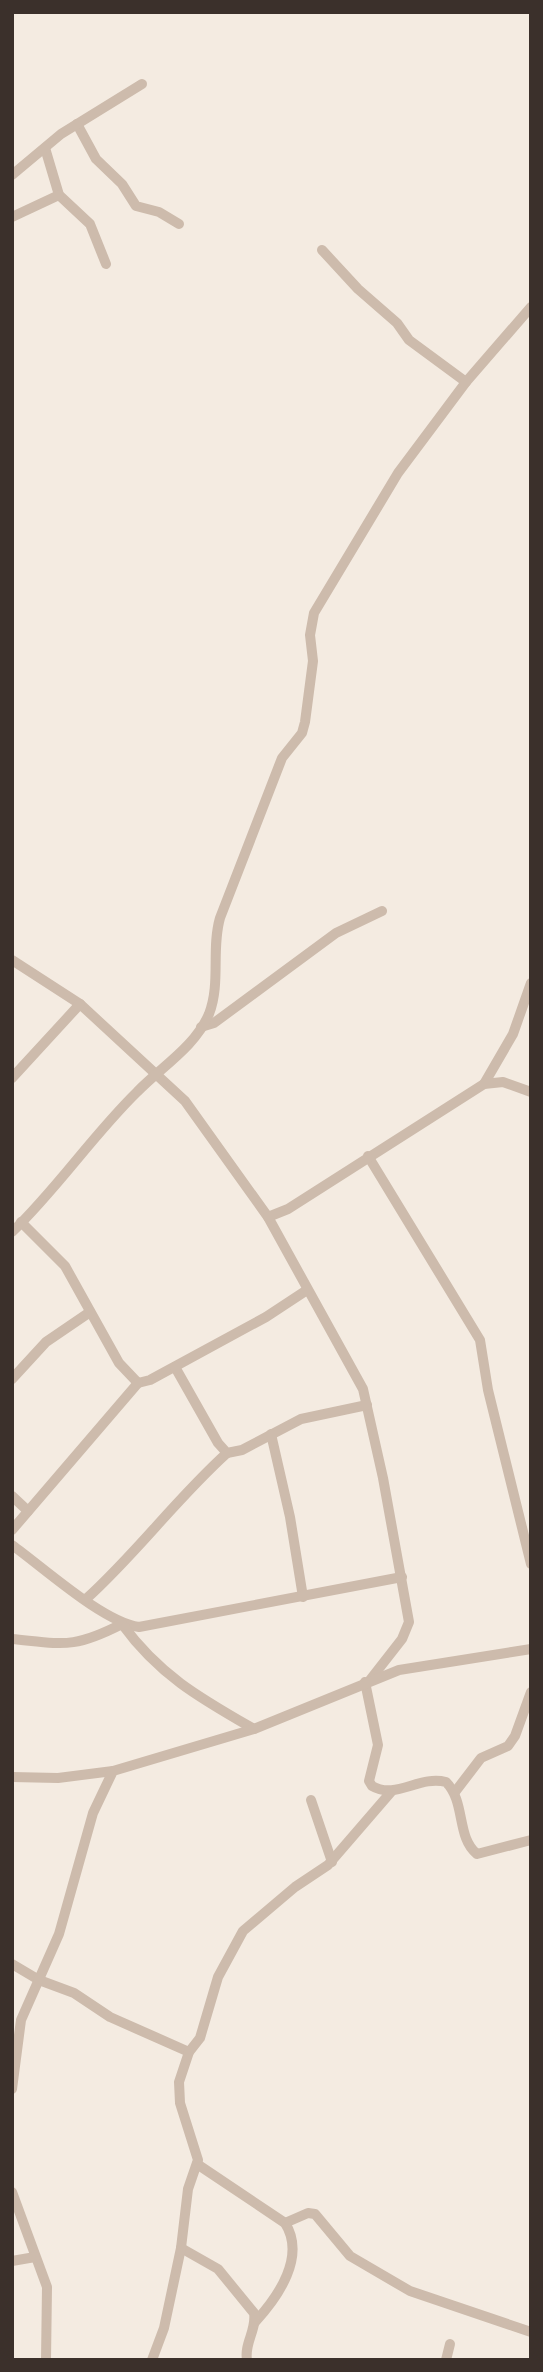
<svg xmlns="http://www.w3.org/2000/svg" width="543" height="2372" font-family="Manrope,sans-serif">
	<style>
		.lines { fill: none; stroke-linecap: round; stroke-linejoin: round }
		.minor { stroke: #cdbbac; stroke-width: 10 }
	</style>
	<rect width="100%" height="100%" fill="#f4ebe1"/>
	<g class="lines">
		<g class="minor">
			<path d="M77,124L96,159L122,184L136,206L159,212L179,224"/>
			<path d="M45,148L59,195L90,224L106,264"/>
			<path d="M12,175L61,134L142,84"/>
			<path d="M12,217L59,195"/>
			<path d="M322,250L358,289L397,323L409,340L466,382"/>
			<path d="M12,960L80,1004L185,1101L268,1217L363,1389L383,1478L409,1622L402,1639L370,1680"/>
			<path d="M201,1027L214,1023L336,933L382,911"/>
			<path d="M12,1078L80,1004"/>
			<path d="M484,1084L513,1034L531,983"/>
			<path d="M368,1156L480,1340L488,1390L531,1564"/>
			<path d="M268,1217L288,1209L484,1084L503,1082L531,1092"/>
			<path d="M21,1222L65,1266L119,1363L138,1383L150,1380L266,1317L307,1290"/>
			<path d="M12,1232C56,1190 93,1135 137,1092C161,1067 195,1047 209,1014C221,983 211,949 220,918L282,758L302,733L305,722L313,661L310,635L314,613L398,473L466,382L531,307"/>
			<path d="M175,1367L218,1443L227,1453L242,1450L301,1419L367,1405"/>
			<path d="M12,1379L46,1342L90,1312"/>
			<path d="M271,1434L290,1517L303,1597"/>
			<path d="M12,1496L28,1511"/>
			<path d="M12,1530L138,1383"/>
			<path d="M12,1545C44,1568 103,1622 139,1627L402,1577"/>
			<path d="M86,1599C136,1554 176,1499 227,1453"/>
			<path d="M12,1639C64,1644 73,1649 122,1624C159,1675 200,1698 254,1729"/>
			<path d="M365,1682L378,1745L369,1781L372,1786C396,1800 419,1775 446,1782C466,1802 456,1837 477,1854L531,1840"/>
			<path d="M12,1777L58,1778L113,1771"/>
			<path d="M455,1792L481,1758L508,1746L515,1736L531,1692"/>
			<path d="M311,1800L332,1862"/>
			<path d="M12,1964L39,1980L74,1993L110,2017L189,2052"/>
			<path d="M12,2089L21,2020L59,1934L93,1813L113,1771L254,1729L399,1670L531,1649"/>
			<path d="M197,2164L285,2223C306,2256 279,2296 255,2322"/>
			<path d="M12,2192L47,2287L46,2360"/>
			<path d="M285,2223L308,2213L315,2214L350,2256L410,2291L531,2332"/>
			<path d="M181,2248L218,2269L254,2313C257,2330 244,2343 247,2360"/>
			<path d="M12,2261L35,2257"/>
			<path d="M152,2360L164,2328L181,2248L188,2189L198,2160L180,2103L179,2082L189,2052L200,2038L218,1977L243,1931L295,1887L328,1865L391,1792"/>
			<path d="M446,2360L450,2344"/>
		</g>
	</g>
	<rect width="543" height="2372" fill="none" stroke="#3b302b" stroke-width="28"/>
</svg>
